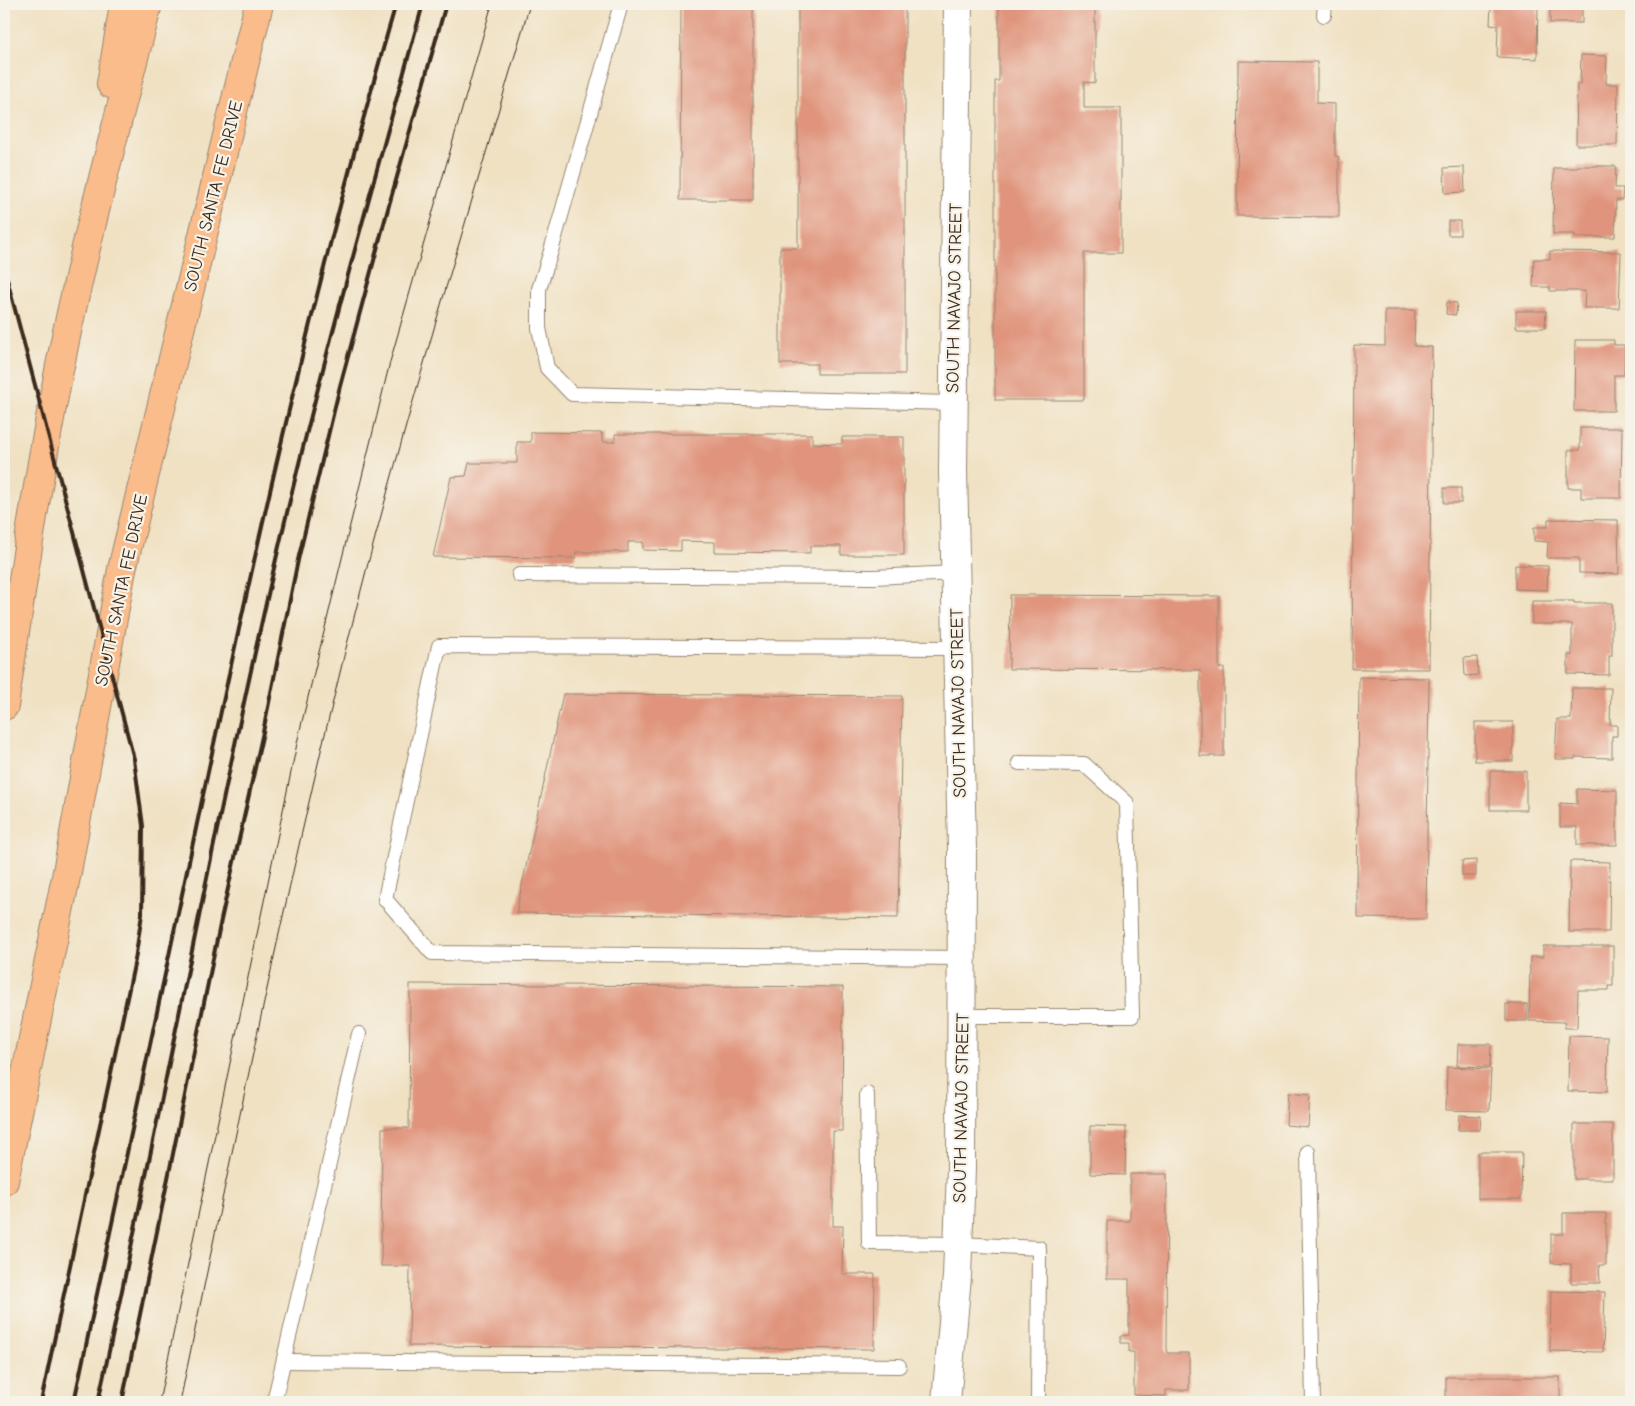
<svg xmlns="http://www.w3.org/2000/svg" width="1635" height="1406" font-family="'Comic Neue',sans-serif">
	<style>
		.building { fill: #e0947d }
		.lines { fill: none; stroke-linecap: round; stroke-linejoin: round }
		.service-casing { stroke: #968670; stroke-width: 16 }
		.tertiary-casing { stroke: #968670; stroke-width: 30 }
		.trunk-casing { stroke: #968670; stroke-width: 30 }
		.service { stroke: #fff; stroke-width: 14 }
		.tertiary { stroke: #fff; stroke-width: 28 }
		.trunk { stroke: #fabc8b; stroke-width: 28 }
		.tram { stroke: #3b2a1e; stroke-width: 1 }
		.rail { stroke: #3b2a1e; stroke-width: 4 }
		.labels { text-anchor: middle; stroke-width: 4.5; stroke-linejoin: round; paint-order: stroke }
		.street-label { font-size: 18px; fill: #3b2a1e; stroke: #f7f3e8 }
	</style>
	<rect width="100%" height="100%" fill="#f7f3e8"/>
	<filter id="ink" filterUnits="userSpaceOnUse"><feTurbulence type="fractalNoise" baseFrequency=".02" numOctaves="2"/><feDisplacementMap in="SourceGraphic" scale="10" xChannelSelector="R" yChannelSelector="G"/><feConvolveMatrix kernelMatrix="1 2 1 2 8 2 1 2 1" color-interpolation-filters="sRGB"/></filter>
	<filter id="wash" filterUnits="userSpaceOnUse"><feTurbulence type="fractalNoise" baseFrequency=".0096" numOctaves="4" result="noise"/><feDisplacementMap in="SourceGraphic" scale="20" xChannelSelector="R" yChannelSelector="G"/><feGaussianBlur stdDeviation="1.12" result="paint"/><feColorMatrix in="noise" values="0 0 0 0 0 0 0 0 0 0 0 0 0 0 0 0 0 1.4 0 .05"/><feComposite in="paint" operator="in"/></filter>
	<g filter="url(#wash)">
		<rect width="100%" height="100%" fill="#f0e1c3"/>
		<g id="blocks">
			<g class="building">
				<path d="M681,4H753V200H680Z"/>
				<path d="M798,4H905V374H817V364H780V248H798Z"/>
				<path d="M999,4H1095V83L1084,82V108H1121V253H1084V400H995V81H999Z"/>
				<path d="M1491,4H1538L1537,59L1497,57L1498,25L1490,24Z"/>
				<rect x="1550" y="4" width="32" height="19"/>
				<path d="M1581,55L1607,56L1606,84H1618L1617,145H1576L1577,84H1580Z"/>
				<path d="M1238,61L1317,62V103L1335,104V156L1339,157V217L1237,216Z"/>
				<path d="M1577,166H1616L1615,188H1623L1622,200H1616L1615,237H1575V234H1553L1554,168H1577Z"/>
				<path d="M1464,167L1465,192L1445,193L1444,168Z"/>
				<rect x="1448" y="221" width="12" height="14"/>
				<path d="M1550,251L1621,252L1619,308H1584L1585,291H1550V287H1533L1534,259H1550Z"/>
				<path d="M1447,302L1457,303L1456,315L1446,314Z"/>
				<path d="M1385,310H1415L1414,346L1432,347L1429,669H1352L1354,345L1385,346Z"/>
				<path d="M1516,311H1546L1545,328H1516Z"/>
				<path d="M1575,340H1614V345H1625L1624,375H1614V411H1574Z"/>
				<path d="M1580,428H1622L1621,498H1581V488H1568V450H1580Z"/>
				<path d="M531,432L602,433V442H615V434H812V443L842,444V437H904V555H841V546H810V553L715,552V542L681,541V551L643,550V542H628V552H576V558L433,557L451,477L466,476L469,463H517V442H531Z"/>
				<rect x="1444" y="488" width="17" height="15"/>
				<path d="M1548,519L1618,520L1619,574L1579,573V558H1547L1548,542L1534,541V527H1548Z"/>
				<path d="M1515,565L1548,566L1547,590L1515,589Z"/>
				<path d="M1010,595L1219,596V668H1224V756H1200V670L1009,669Z"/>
				<path d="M1532,601H1574V603H1612V656H1609V675L1568,674V655H1572V624H1532Z"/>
				<path d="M1477,657L1478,675L1465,676L1464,658Z"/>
				<path d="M1359,677L1429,678L1426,919L1358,918V896H1357Z"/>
				<path d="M1572,688H1611L1610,725H1617V736H1612V758L1575,757V759H1555L1557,719H1571Z"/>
				<path d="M563,694L902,696L898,918L516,913Z"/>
				<rect x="1475" y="722" width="38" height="39"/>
				<rect x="1490" y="771" width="36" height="39"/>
				<path d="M1577,789L1617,790V845H1577V827H1560V803L1577,804Z"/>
				<path d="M1476,860V876H1462V861Z"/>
				<path d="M1570,861L1610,862L1609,932H1569Z"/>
				<path d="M1543,946H1613V986H1609V990H1578L1577,1028H1565L1564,1022L1529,1021L1530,957H1543Z"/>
				<path d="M410,984L843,987L842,1131H833V1226H843L842,1274H875L874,1349L409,1346L410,1266H381L382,1128H409Z"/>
				<rect x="1506" y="1004" width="21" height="17"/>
				<path d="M1569,1036L1608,1037L1607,1092L1568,1091Z"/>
				<path d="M1458,1044H1491L1490,1067L1457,1066Z"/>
				<path d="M1447,1067L1491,1069L1489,1111L1446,1110Z"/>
				<path d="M1288,1093L1310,1095L1308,1127L1286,1125Z"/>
				<path d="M1459,1115L1481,1116L1480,1130H1458Z"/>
				<rect x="1574" y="1124" width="39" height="55"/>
				<path d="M1090,1126L1126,1127L1125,1175L1090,1174Z"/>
				<path d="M1478,1152H1522L1521,1199H1478Z"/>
				<path d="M1130,1174H1167L1166,1349L1167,1353H1189V1390H1166V1396L1134,1395V1352H1129V1343H1121V1336L1129,1335V1279H1107V1221H1130Z"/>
				<path d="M1563,1213H1606V1265H1599L1600,1283H1571V1264L1551,1263V1234H1563Z"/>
				<path d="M1551,1291L1605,1292L1603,1352L1550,1351Z"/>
				<rect x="1446" y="1377" width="114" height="25"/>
			</g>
		</g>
	</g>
	<g filter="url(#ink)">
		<use href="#blocks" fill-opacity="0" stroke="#968670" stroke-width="1"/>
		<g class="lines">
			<defs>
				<g id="service">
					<path d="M621,4L551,251L539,289V328L547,368L572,394L953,403"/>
					<path d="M1324,15L1325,4"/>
					<path d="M519,575L874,577L955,573"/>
					<path d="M957,648L439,646L385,899L432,953L963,958"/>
					<path d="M962,1016H1132L1127,803L1084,764L1019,763"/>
					<path d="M867,1094L869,1243L959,1244L1039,1248L1038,1402"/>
					<path d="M1308,1152L1313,1402"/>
					<path d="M284,1361L899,1366"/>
					<path d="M274,1402L359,1034"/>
				</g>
				<path id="tertiary" d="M946,1402L957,1276L961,1169L962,848L953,472L958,4"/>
				<g id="trunk">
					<path d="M111,84L124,4"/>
					<path d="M4,706C22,584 40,462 65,341C89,228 119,115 148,4"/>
					<path d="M4,1181L67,872L122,569L259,4"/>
				</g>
			</defs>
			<use href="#service" class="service-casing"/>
			<use href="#tertiary" class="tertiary-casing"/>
			<use href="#trunk" class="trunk-casing"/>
			<use href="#service" class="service"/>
			<use href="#tertiary" class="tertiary"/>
			<use href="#trunk" class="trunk"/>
			<g class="tram">
				<path d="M159,1402L299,734L390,362L492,4"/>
				<path d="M180,1402C232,1152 283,901 345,652C400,434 467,219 530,4"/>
			</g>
			<g class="rail">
				<path d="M4,268L134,759L143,826L142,914L135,960L41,1402"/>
				<path d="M74,1402C113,1219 152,1035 191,852C251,567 314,283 396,4"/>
				<path d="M98,1402C160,1120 212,836 277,555C320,370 372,187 423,4"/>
				<path d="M122,1402L221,920L263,732L298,560L340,386L389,205L446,4"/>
			</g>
		</g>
	</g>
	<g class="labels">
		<g class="street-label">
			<text transform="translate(213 196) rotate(-76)" y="6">SOUTH SANTA FE DRIVE</text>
			<text transform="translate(954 298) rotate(-89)" y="6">SOUTH NAVAJO STREET</text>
			<text transform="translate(121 590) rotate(-78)" y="6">SOUTH SANTA FE DRIVE</text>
			<text transform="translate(958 703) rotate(-91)" y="6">SOUTH NAVAJO STREET</text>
			<text transform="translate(961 1108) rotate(-89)" y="6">SOUTH NAVAJO STREET</text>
		</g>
	</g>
	<rect width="1635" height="1406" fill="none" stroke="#f7f3e8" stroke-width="20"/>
</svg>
